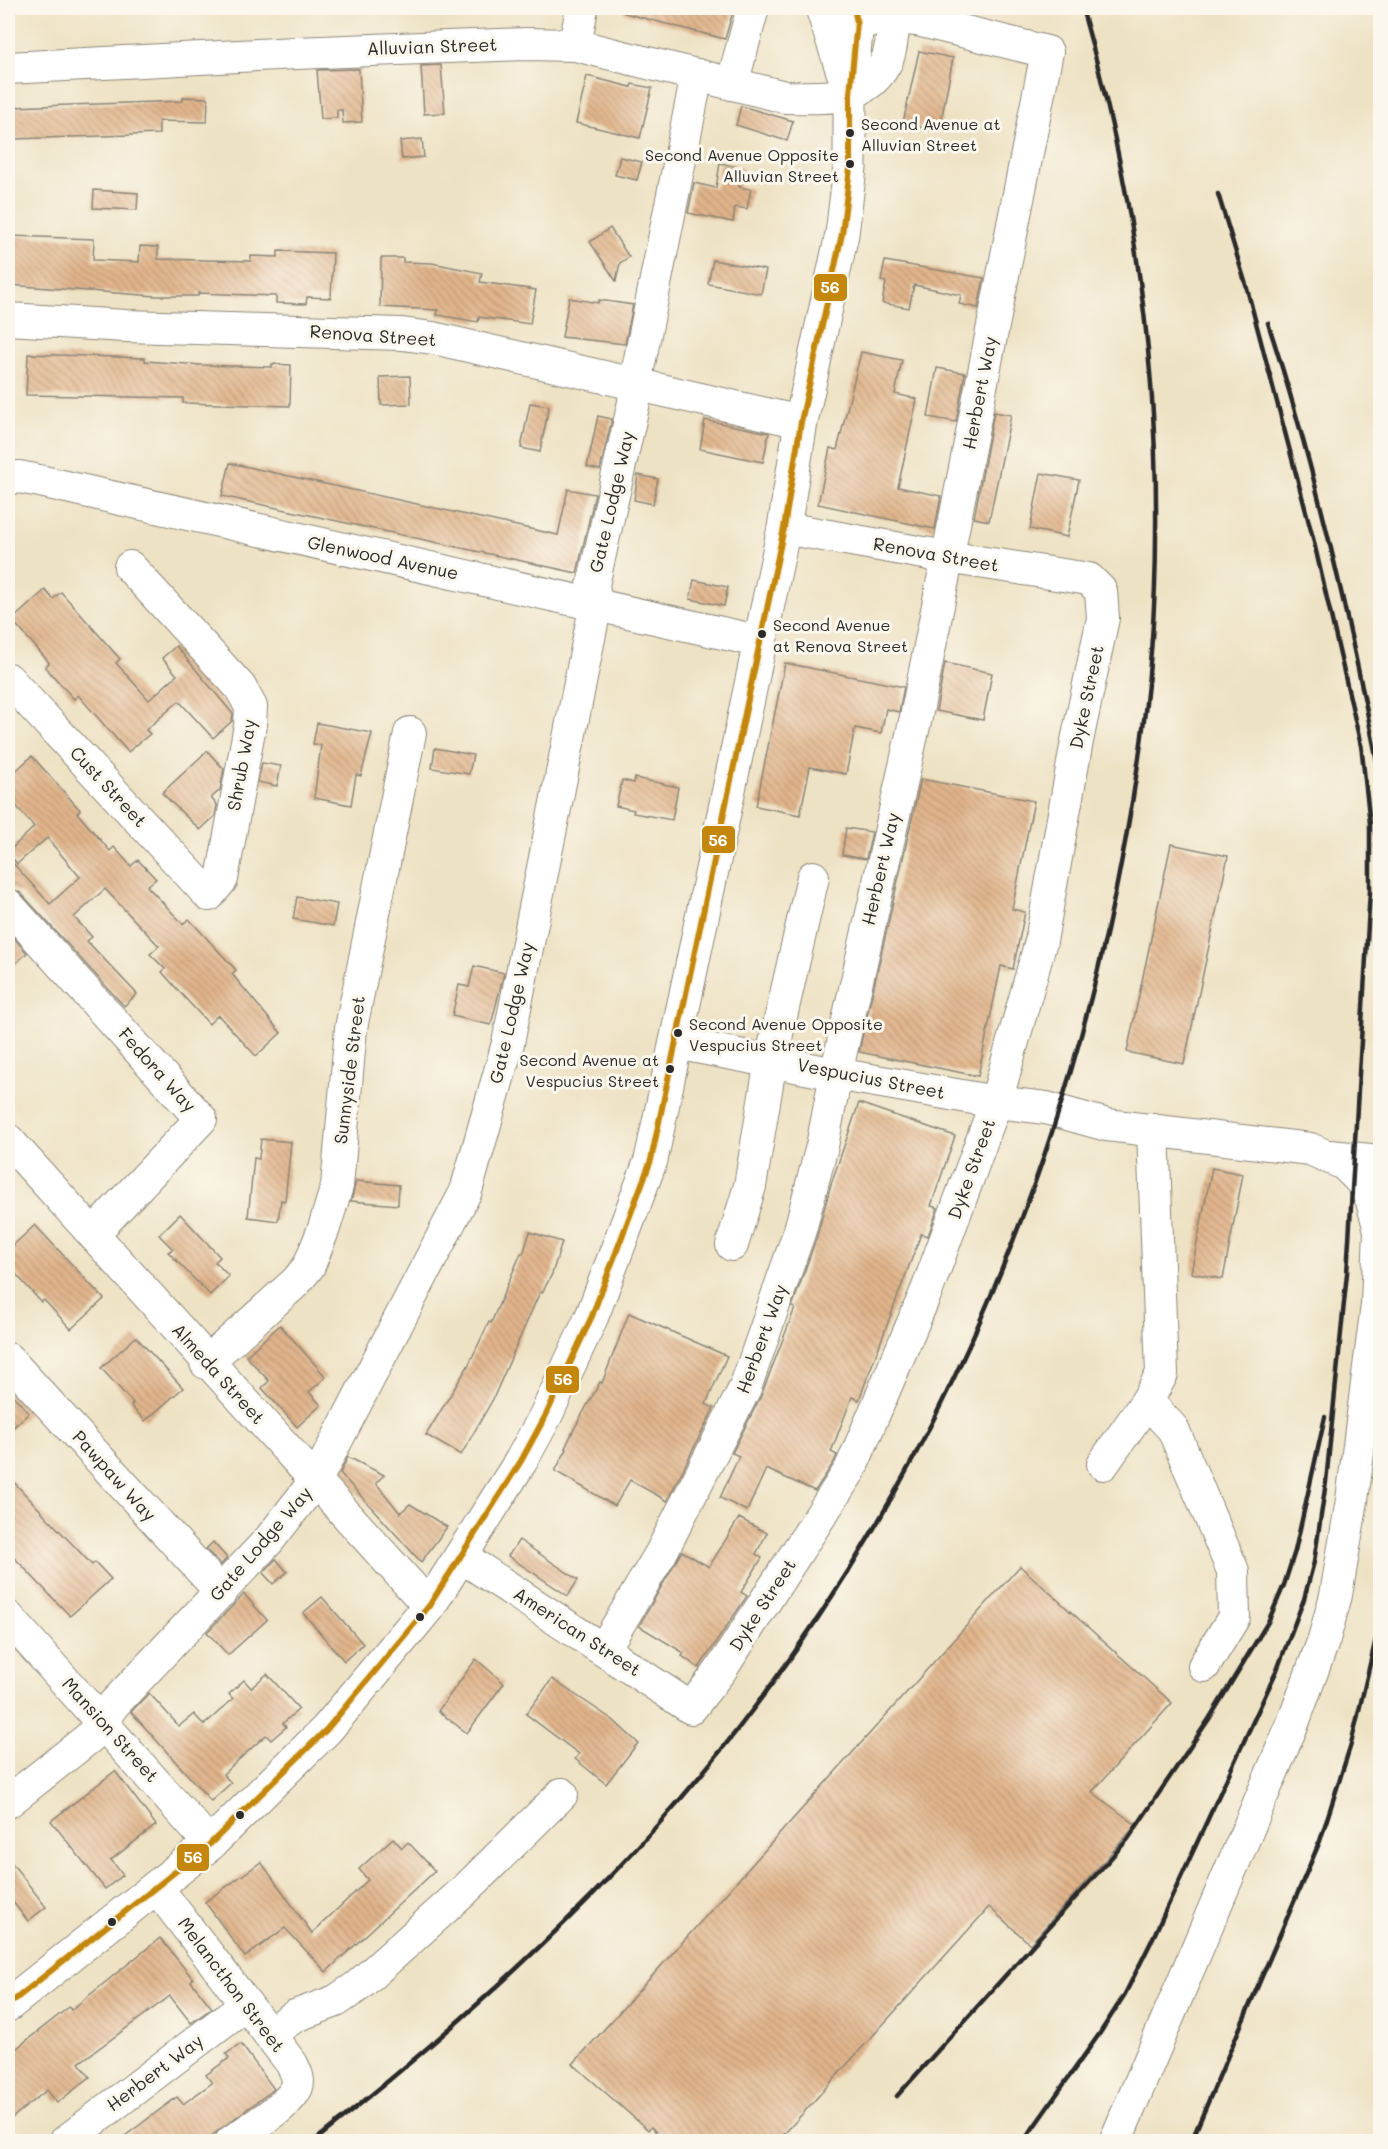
<svg xmlns="http://www.w3.org/2000/svg" width="1388" height="2149" font-family="Mali,sans-serif">
	<style>
		.building { fill: url(#building-back-hatch) }
		.lines { fill: none; stroke-linecap: round; stroke-linejoin: round }
		.minor-casing { stroke: #8c8678; stroke-width: 34 }
		.major-casing { stroke: #8c8678; stroke-width: 35 }
		.minor { stroke: #fff; stroke-width: 32 }
		.major { stroke: #fff; stroke-width: 33 }
		.rail { stroke: #2b2b2b; stroke-width: 4.5 }
		.bus-1-casing { stroke: #fbf7ec; stroke-width: 10 }
		.bus-1 { stroke: #c4870b; stroke-width: 6 }
		.bus-dot { fill: #2b2b2b; stroke: #fbf7ec; stroke-width: 2 }
		.labels { text-anchor: middle; stroke-width: 6; stroke-linejoin: round; paint-order: stroke }
		.bus-label { font-size: 16px; fill: #2b2b2b; stroke: #fbf7ec; text-anchor: start }
		.street-label { font-size: 18px; fill: #2b2b2b; stroke: #fbf7ec }
		.line-badge { stroke: #fbf7ec; stroke-width: 2 }
		.badge-label { font-size: 16px; text-anchor: middle; font-weight: bold; fill: #fff }
	</style>
	<defs>
		<pattern id="building-back-hatch" width="6" height="6" patternUnits="userSpaceOnUse" patternTransform="scale(1.5)"><rect width="6" height="6" fill="#e2b68c"/><path d="M-1 5l2 2M0 0l6 6M5-1l2 2" fill="none" stroke="#b79473"/></pattern>
	</defs>
	<rect width="100%" height="100%" fill="#fbf7ec"/>
	<filter id="ink" filterUnits="userSpaceOnUse"><feTurbulence type="fractalNoise" baseFrequency=".0167" numOctaves="2"/><feDisplacementMap in="SourceGraphic" scale="12" xChannelSelector="R" yChannelSelector="G"/><feConvolveMatrix kernelMatrix="1 2 1 2 8 2 1 2 1" color-interpolation-filters="sRGB"/></filter>
	<filter id="wash" filterUnits="userSpaceOnUse"><feTurbulence type="fractalNoise" baseFrequency=".008" numOctaves="4" result="noise"/><feDisplacementMap in="SourceGraphic" scale="24" xChannelSelector="R" yChannelSelector="G"/><feGaussianBlur stdDeviation="1.35" result="paint"/><feColorMatrix in="noise" values="0 0 0 0 0 0 0 0 0 0 0 0 0 0 0 0 0 1.4 0 .05"/><feComposite in="paint" operator="in"/></filter>
	<g filter="url(#wash)">
		<rect width="100%" height="100%" fill="#eee2c4"/>
		<g id="blocks">
			<g class="building">
				<path d="M625,8H734L725,39L624,13Z"/>
				<path d="M919,51L953,58L939,132L903,123Z"/>
				<path d="M441,65L445,113L424,114L421,66Z"/>
				<path d="M359,69L362,122L343,123L342,110H337V118L321,119L317,70Z"/>
				<path d="M587,76L631,87L632,84L652,88L640,138L576,123Z"/>
				<path d="M183,97L208,98L207,122L159,121V134L14,139L12,107L183,101Z"/>
				<path d="M741,106L793,121L787,141L736,125Z"/>
				<path d="M422,139L424,157L402,159L400,141Z"/>
				<path d="M620,157L642,162L637,180L615,175Z"/>
				<path d="M720,163L743,168L739,187L751,189L747,209L735,207L733,222L688,213L694,183L716,188Z"/>
				<path d="M94,190L138,193L137,210L93,208Z"/>
				<path d="M610,228L629,257L620,263L616,281L590,242Z"/>
				<path d="M10,236L94,239L93,260L139,262L140,246L158,247V259L251,261V256L278,257V251L333,253L331,298L307,297L306,304L276,303V296L198,293V296H156L9,285Z"/>
				<path d="M381,258H403V262L432,263L482,273L480,282L536,290L530,324L479,317L478,322L437,315L438,310L380,307Z"/>
				<path d="M713,260L766,270L761,294L708,284Z"/>
				<path d="M885,261L984,278L978,308L959,304L961,295L914,285L909,308L882,303L886,282L881,281Z"/>
				<path d="M569,298L598,303L599,300L633,305L625,344L562,337Z"/>
				<path d="M861,352L902,360L895,394L917,399L898,487L941,496L935,529L818,504L830,448L837,450Z"/>
				<path d="M28,354L145,358V361L201,365L272,367V364L291,365L290,406L183,403V398L26,395Z"/>
				<path d="M937,368L965,373L956,422L928,417Z"/>
				<path d="M410,376L411,404L381,405L380,377Z"/>
				<path d="M530,403L549,406L540,452L521,448Z"/>
				<path d="M994,412L1011,415L989,521L974,518Z"/>
				<path d="M598,416L612,419L600,470L587,467Z"/>
				<path d="M705,420L769,433L763,462L700,449Z"/>
				<path d="M230,463L558,535L568,489L595,494L577,573L222,496Z"/>
				<path d="M1041,473L1079,480L1067,537L1030,529Z"/>
				<path d="M638,475L658,479L653,504L634,500Z"/>
				<path d="M694,580L728,587L724,606L690,599Z"/>
				<path d="M45,590L53,599L61,592L120,659L116,663L149,700L177,675L162,658L176,646L233,714L232,721L213,738L179,701L146,730L150,734L128,752L78,695L74,699L45,667L49,663L47,660L12,620Z"/>
				<path d="M785,663L904,687L899,712L886,709L881,733L855,728L846,774L810,767L800,815L756,806Z"/>
				<path d="M945,663L992,673L983,720L936,711Z"/>
				<path d="M317,723L372,733L361,776L356,775L351,805L314,798L321,745L313,744Z"/>
				<path d="M435,748L473,755L469,774L432,768Z"/>
				<path d="M207,751L224,769L220,790L211,798L217,805L215,816L200,830L162,793Z"/>
				<path d="M32,756L80,810L77,813L110,851L114,847L131,866L138,860L156,879L147,886L183,924L189,919L236,970L232,974L281,1033L256,1056L218,1015L209,1024L185,998L162,972L165,969L150,954L159,946L105,889L74,917L92,937L87,941L137,994L124,1006L21,893L8,887V858L50,904L80,877L47,838L17,864L8,852L34,827L8,796V778Z"/>
				<path d="M262,763L281,766L277,786L258,782Z"/>
				<path d="M635,778L678,787L672,820L633,813L634,810L616,806L622,780L634,783Z"/>
				<path d="M921,779L1034,801L1012,909L1025,912L1013,969L1001,966L978,1076L859,1052Z"/>
				<path d="M846,828L872,832L866,859L842,855Z"/>
				<path d="M1171,844L1228,856L1184,1064L1127,1052Z"/>
				<path d="M297,897L337,904L333,926L293,919Z"/>
				<path d="M8,931L27,953L8,971Z"/>
				<path d="M474,966L504,973L491,1025L452,1016L459,985L469,987Z"/>
				<path d="M859,1103L955,1136L931,1206L938,1208L928,1236L921,1234L859,1400L852,1397L831,1452L837,1455L834,1462L815,1491L766,1469L747,1511L720,1498L739,1456L732,1453L761,1396L795,1308L792,1307L817,1236L831,1184Z"/>
				<path d="M261,1139L291,1142L285,1201L281,1200L278,1221L248,1217L254,1158L259,1159Z"/>
				<path d="M1212,1168L1243,1174L1223,1279L1191,1273Z"/>
				<path d="M356,1181L399,1185L398,1205L351,1201Z"/>
				<path d="M180,1214L220,1257L215,1262L229,1276L210,1295L168,1252L173,1249L159,1235Z"/>
				<path d="M35,1225L104,1299L71,1329L44,1300L41,1302L8,1265V1250Z"/>
				<path d="M530,1232L562,1242L552,1274L542,1293L540,1292L493,1399L461,1455L426,1435L468,1366L489,1322L491,1323L521,1253L523,1254Z"/>
				<path d="M629,1313L727,1356L706,1404L714,1408L667,1501L630,1480L615,1506L555,1471L567,1449L565,1448L574,1429L600,1382L602,1383Z"/>
				<path d="M280,1325L326,1377L309,1392L321,1405L297,1427L262,1388L269,1381L246,1356Z"/>
				<path d="M136,1337L183,1388L145,1421L131,1406L133,1403L101,1368Z"/>
				<path d="M8,1390L29,1413L8,1432Z"/>
				<path d="M348,1457L384,1475L376,1483L400,1513L410,1504L447,1527L421,1562L340,1473Z"/>
				<path d="M8,1476L92,1565L95,1562L111,1579L70,1616L8,1551Z"/>
				<path d="M739,1518L767,1533L756,1554L762,1558L741,1592L747,1596L699,1668L682,1656L684,1653L639,1626L682,1551L709,1567Z"/>
				<path d="M519,1540L578,1580L568,1596L508,1556Z"/>
				<path d="M213,1542L227,1558L221,1565L206,1549Z"/>
				<path d="M276,1559L287,1572L273,1584L263,1573Z"/>
				<path d="M1020,1566L1172,1703L1092,1792L1136,1825L1030,1944L989,1907L777,2142H666L651,2127L648,2130L573,2064Z"/>
				<path d="M244,1594L267,1620L228,1655L207,1632Z"/>
				<path d="M322,1597L363,1644L344,1661L303,1613Z"/>
				<path d="M476,1659L504,1683L467,1733L438,1711Z"/>
				<path d="M267,1674L299,1709L283,1723L286,1727L271,1740L266,1735L223,1774L231,1783L211,1801L131,1712L149,1693L179,1726L194,1714L204,1725L233,1699L229,1694L244,1680L251,1688Z"/>
				<path d="M552,1679L613,1720L638,1743L606,1784L575,1759L579,1754L526,1714Z"/>
				<path d="M115,1771L156,1825L111,1860L123,1875L105,1889L51,1821Z"/>
				<path d="M393,1838L402,1848L408,1842L435,1871L326,1972L285,1928L245,1957L205,1902L261,1862L312,1933L368,1880L359,1869Z"/>
				<path d="M8,1858L46,1907L28,1921L8,1896Z"/>
				<path d="M160,1938L193,1979L191,1981L212,2008L191,2023L170,1996L79,2063L90,2077L57,2103L47,2090L8,2121V2055L69,2007L71,2010Z"/>
				<path d="M241,2044L274,2089L266,2095L203,2142H117L177,2097L183,2104L212,2083L206,2075L229,2058L226,2054Z"/>
			</g>
		</g>
	</g>
	<g filter="url(#ink)">
		<use href="#blocks" fill-opacity="0" stroke="#8c8678" stroke-width="1.5"/>
		<g class="lines">
			<defs>
				<g id="minor">
					<path d="M575,45L582,8"/>
					<path d="M8,68L296,53L526,44L575,45L785,97C822,97 864,103 885,64C892,52 892,32 895,18"/>
					<path d="M732,84L753,8"/>
					<path d="M8,319L126,326L402,334L433,338L801,422"/>
					<path d="M8,479L19,477L35,480L758,641"/>
					<path d="M8,679L209,895L222,879L250,725L251,707L240,687L130,567"/>
					<path d="M8,905L201,1119L94,1233"/>
					<path d="M676,1043L836,1074L996,1102L1046,1108L1107,1125L1310,1149L1344,1164L1360,1180L1371,1198L1380,1230L1377,1305L1352,1500L1336,1595L1324,1639L1293,1723L1115,2142"/>
					<path d="M8,1140L429,1606"/>
					<path d="M1330,1156L1380,1161"/>
					<path d="M732,1245L750,1186L771,1060L813,877"/>
					<path d="M8,1359L221,1592"/>
					<path d="M206,1363L296,1282L309,1266L324,1228L337,1186L351,1028L410,733"/>
					<path d="M1147,1401L1173,1429L1233,1571L1234,1617L1204,1666"/>
					<path d="M1103,1464L1147,1401L1162,1374L1153,1130"/>
					<path d="M462,1557L691,1708L720,1671L850,1470L927,1290L996,1102L1041,941L1077,741L1103,618L1101,591L1089,579L946,557L784,528"/>
					<path d="M8,1617L210,1844"/>
					<path d="M604,1649L661,1553L745,1388L800,1230L822,1146L836,1074L916,717L1047,52L917,20L895,18L857,22"/>
					<path d="M8,1802L90,1737L114,1704L269,1540L316,1480L466,1191L508,1043L596,603L593,585L634,402L635,384L697,75"/>
					<path d="M157,1888L292,2064C295,2071 300,2079 297,2087C290,2106 248,2129 231,2142"/>
					<path d="M269,2034L295,2016L336,2001L358,1986L464,1891L562,1794"/>
					<path d="M65,2142L246,2004"/>
				</g>
				<g id="major">
					<path d="M822,8L846,81"/>
					<path d="M8,2005L210,1844L327,1729L429,1606L521,1461L546,1415L592,1316L651,1160L784,528L801,422L842,234L850,168V94L857,22L854,8"/>
				</g>
			</defs>
			<use href="#minor" class="minor-casing"/>
			<use href="#major" class="major-casing"/>
			<use href="#minor" class="minor"/>
			<use href="#major" class="major"/>
			<g class="rail">
				<path d="M1218,194L1246,285L1313,538L1362,750"/>
				<path d="M1268,323C1316,470 1350,624 1380,776"/>
				<path d="M897,2096L1128,1839L1209,1719L1268,1622L1284,1585L1295,1551L1325,1417"/>
				<path d="M313,2142C453,2031 586,1913 700,1776C904,1531 1038,1240 1107,931C1136,801 1156,668 1156,534C1158,356 1131,179 1082,8"/>
				<path d="M1023,2142L1100,2033L1125,1994L1151,1942L1277,1670L1304,1599L1314,1562L1326,1482L1347,1273L1370,891V824L1361,744"/>
				<path d="M1191,2142L1320,1841L1351,1744L1380,1622"/>
			</g>
			<defs>
				<path id="bus-1" d="M8,2005L210,1844L327,1729L429,1606L521,1461L546,1415L592,1316L651,1160L784,528L801,422L842,234L850,168V94L857,22L854,8"/>
			</defs>
			<use href="#bus-1" class="bus-1-casing"/>
			<use href="#bus-1" class="bus-1"/>
		</g>
	</g>
	<g class="bus-dot">
		<circle cx="850" cy="133" r="5"/>
		<circle cx="850" cy="164" r="5"/>
		<circle cx="762" cy="634" r="5"/>
		<circle cx="678" cy="1033" r="5"/>
		<circle cx="670" cy="1069" r="5"/>
		<circle cx="420" cy="1617" r="5"/>
		<circle cx="240" cy="1815" r="5"/>
		<circle cx="112" cy="1922" r="5"/>
	</g>
	<g class="labels">
		<g class="bus-label">
			<text x="861" y="130">Second Avenue at<tspan x="861" dy="21">Alluvian Street</tspan></text>
			<text x="839" y="161" text-anchor="end">Second Avenue Opposite<tspan x="839" dy="21">Alluvian Street</tspan></text>
			<text x="773" y="631">Second Avenue<tspan x="773" dy="21">at Renova Street</tspan></text>
			<text x="689" y="1030">Second Avenue Opposite<tspan x="689" dy="21">Vespucius Street</tspan></text>
			<text x="659" y="1066" text-anchor="end">Second Avenue at<tspan x="659" dy="21">Vespucius Street</tspan></text>
		</g>
		<g class="street-label">
			<text transform="translate(432 47) rotate(-2)" y="6">Alluvian Street</text>
			<text transform="translate(373 336) rotate(4)" y="6">Renova Street</text>
			<text transform="translate(980 393) rotate(-79)" y="6">Herbert Way</text>
			<text transform="translate(612 502) rotate(-77)" y="6">Gate Lodge Way</text>
			<text transform="translate(936 555) rotate(10)" y="6">Renova Street</text>
			<text transform="translate(383 558) rotate(12)" y="6">Glenwood Avenue</text>
			<text transform="translate(1087 697) rotate(-78)" y="6">Dyke Street</text>
			<text transform="translate(242 765) rotate(-80)" y="6">Shrub Way</text>
			<text transform="translate(108 787) rotate(47)" y="6">Cust Street</text>
			<text transform="translate(881 869) rotate(-77)" y="6">Herbert Way</text>
			<text transform="translate(512 1013) rotate(-77)" y="6">Gate Lodge Way</text>
			<text transform="translate(157 1070) rotate(48)" y="6">Fedora Way</text>
			<text transform="translate(350 1070) rotate(-83)" y="6">Sunnyside Street</text>
			<text transform="translate(871 1079) rotate(11)" y="6">Vespucius Street</text>
			<text transform="translate(972 1169) rotate(-70)" y="6">Dyke Street</text>
			<text transform="translate(762 1339) rotate(-70)" y="6">Herbert Way</text>
			<text transform="translate(218 1374) rotate(48)" y="6">Almeda Street</text>
			<text transform="translate(114 1476) rotate(48)" y="6">Pawpaw Way</text>
			<text transform="translate(261 1544) rotate(-49)" y="6">Gate Lodge Way</text>
			<text transform="translate(763 1605) rotate(-57)" y="6">Dyke Street</text>
			<text transform="translate(577 1632) rotate(33)" y="6">American Street</text>
			<text transform="translate(110 1730) rotate(48)" y="6">Mansion Street</text>
			<text transform="translate(231 1985) rotate(53)" y="6">Melancthon Street</text>
			<text transform="translate(155 2073) rotate(-37)" y="6">Herbert Way</text>
		</g>
	</g>
	<g class="line-badge">
		<rect x="813" y="273" width="35" height="29" rx="6" fill="#c4870b"/>
		<rect x="701" y="825" width="35" height="29" rx="6" fill="#c4870b"/>
		<rect x="545" y="1365" width="35" height="29" rx="6" fill="#c4870b"/>
		<rect x="176" y="1843" width="34" height="29" rx="6" fill="#c4870b"/>
	</g>
	<g class="badge-label">
		<text x="830" y="293">56</text>
		<text x="718" y="846">56</text>
		<text x="563" y="1385">56</text>
		<text x="193" y="1863">56</text>
	</g>
	<rect width="1388" height="2149" fill="none" stroke="#fbf7ec" stroke-width="30"/>
</svg>
